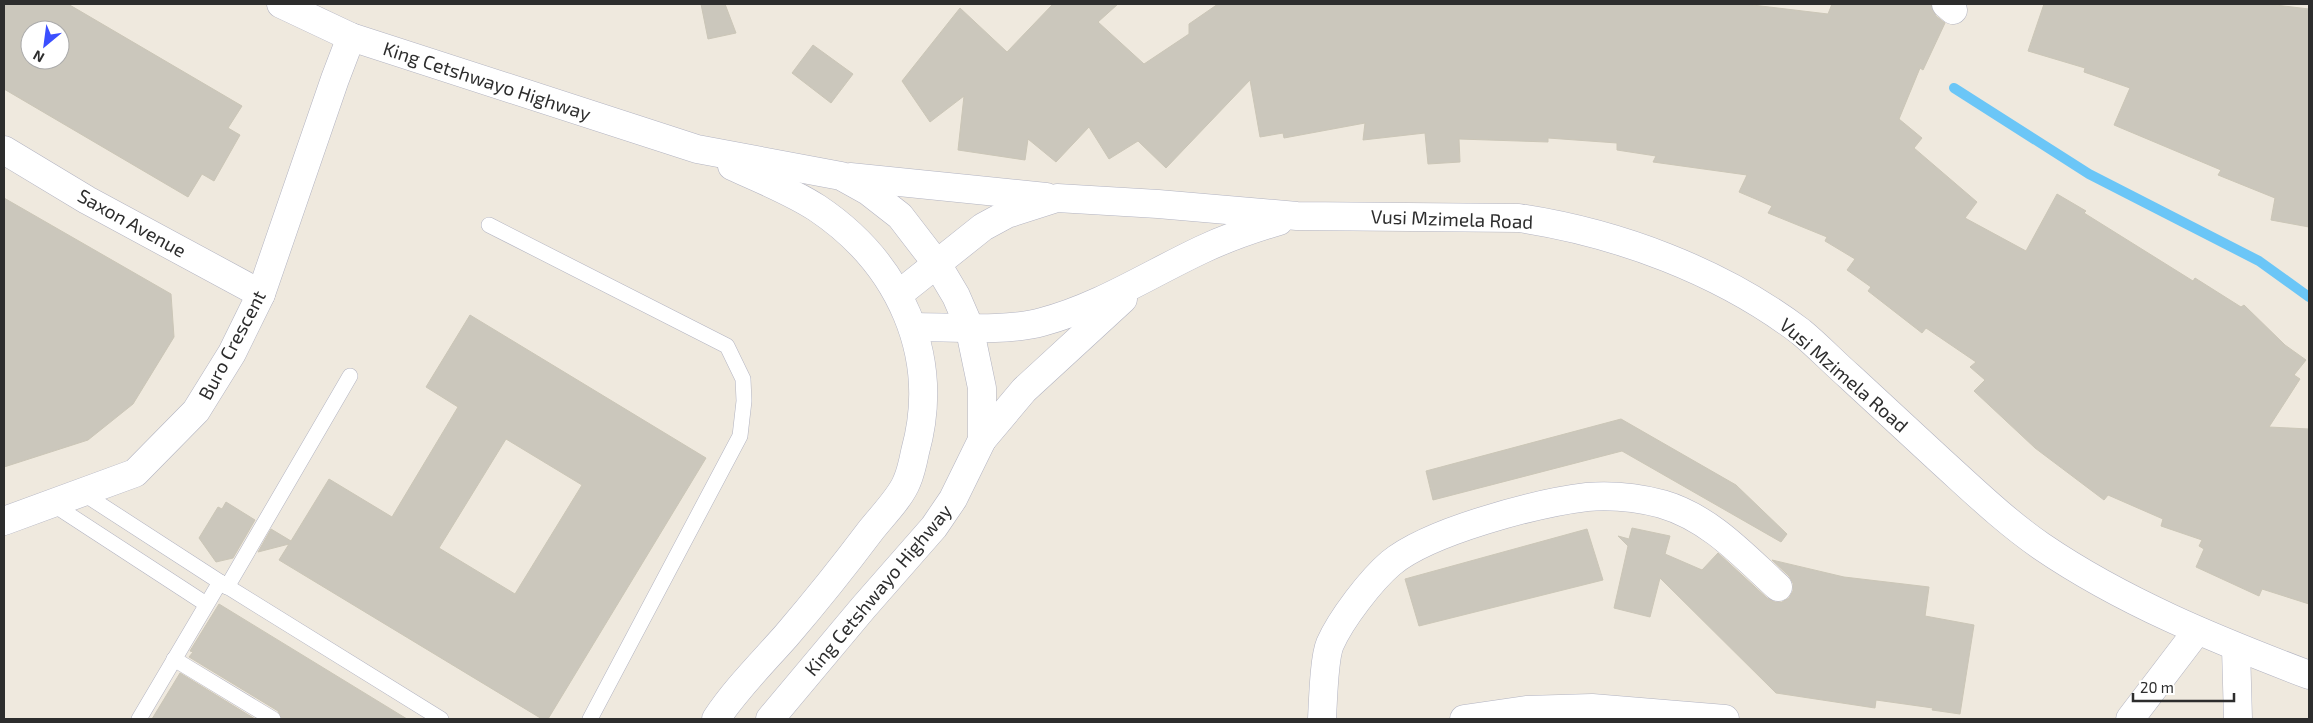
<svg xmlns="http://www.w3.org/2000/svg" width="2313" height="723" font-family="'Exo 2',sans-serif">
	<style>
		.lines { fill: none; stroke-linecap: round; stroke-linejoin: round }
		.stream { stroke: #6bc6f7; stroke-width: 10 }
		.building { fill: #cbc7bc; stroke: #cbc6b7; fill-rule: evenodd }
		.service-casing { stroke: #b2b3c1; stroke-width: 16 }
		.minor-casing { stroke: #b2b3c1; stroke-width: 29 }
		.secondary-casing { stroke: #b2b3c1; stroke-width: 29 }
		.service { stroke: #fff; stroke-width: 15 }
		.minor { stroke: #fff; stroke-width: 28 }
		.secondary { stroke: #fff; stroke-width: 28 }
		.labels { text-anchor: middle; stroke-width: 4; stroke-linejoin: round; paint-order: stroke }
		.street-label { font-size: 19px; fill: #2d2d2d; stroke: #fff }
	</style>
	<rect width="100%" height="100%" fill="#efe9de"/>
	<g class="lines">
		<path class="stream" d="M1954,88L2089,174L2259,261L2309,297"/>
	</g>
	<g class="building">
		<path d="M4,4H68L242,106L228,128L240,135L214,181L202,174L188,197L4,89ZM30,30H60V60H30Z"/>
		<path d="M701,4H725L736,33L708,39Z"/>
		<path d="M1053,4H1118L1098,22L1144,64L1189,34V24L1218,4H1744L1828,14L1832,4H1931L1936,16L1945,23L1923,70L1920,68L1899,119L1922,138L1914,148L1977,202L1965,218L2026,251L2057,194L2086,211L2084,213L2193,281L2195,278L2241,307L2244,305L2285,345L2306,360L2294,375L2300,379L2269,427L2309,429V604L2262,589L2259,596L2196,567L2204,549L2199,546L2202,540L2161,526L2163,519L2108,495L2104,500L2035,448L1974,391L1985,380L1970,367L1976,362L1926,328L1922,333L1868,291L1871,287L1847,270L1855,259L1825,241L1827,237L1768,213L1772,206L1739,192L1747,175L1653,162L1656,156L1617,150V143L1548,138V142L1459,139L1460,162L1428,164L1425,133L1363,140L1365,123L1284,138L1283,133L1260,137L1250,80L1166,168L1138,141L1109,159L1089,127L1056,162L1028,139L1025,160L958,150L964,96L930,122L902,81L960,8L1007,52Z"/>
		<path d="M2044,4H2267L2309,9V227L2271,220L2275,198L2218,175L2221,170L2114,125L2130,88L2084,72L2085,68L2028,51Z"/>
		<path d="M813,45L853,74L831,103L792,73Z"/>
		<path d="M4,198L171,294L174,337L133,404L88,440L4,467Z"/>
		<path d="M470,315L706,458L548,719H542L279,560L289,544L258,552L271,529L291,541L329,479L392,517L458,407L426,387ZM506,439L582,485L515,594L439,548Z"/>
		<path d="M1621,419L1736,485L1787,534L1781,542L1622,451L1433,500L1426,471Z"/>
		<path d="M226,502L255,520L233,558L216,562L199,538L218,507L222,509Z"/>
		<path d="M1632,528L1670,536L1665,554L1702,570L1718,553L1767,598L1775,602H1782L1789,598L1793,591V583L1789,576L1772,560L1844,577L1929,587L1925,616L1974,625L1960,714L1932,710L1933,708L1876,700L1875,708L1776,693L1660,578L1650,617L1614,608L1628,546L1618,536L1629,539Z"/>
		<path d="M1587,529L1603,580L1419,626L1405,579Z"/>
		<path d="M219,604L407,719H282L278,711L189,657L193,652L190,651Z"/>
		<path d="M180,673L255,719H152Z"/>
	</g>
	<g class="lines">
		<defs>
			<g id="service">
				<path d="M489,225L727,346L743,379L744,401L740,436L590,719"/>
				<path d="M81,492L220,582"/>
				<path d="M51,503L206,604"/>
				<path d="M227,587L350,376"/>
				<path d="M174,659L273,719"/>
				<path d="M139,719L220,582L441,719"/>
			</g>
			<g id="minor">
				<path d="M1946,4L1953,10"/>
				<path d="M4,150L87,200L261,294"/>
				<path d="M4,521L135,473L196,411L232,353L261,294L335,79L351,37"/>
				<path d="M2236,648L2238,719"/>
				<path d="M1322,719C1323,702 1324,658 1330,644C1341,619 1371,580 1391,563C1430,531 1537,503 1587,497C1612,495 1639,498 1662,504C1710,518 1743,555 1778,587"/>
				<path d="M1464,719L1526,710L1592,708L1725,719"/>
				<path d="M2130,719L2197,631"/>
			</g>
			<g id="secondary">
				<path d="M281,4L351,37L697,149L841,176L868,191L900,216L937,264L956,296L969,326L982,388V440L953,499L934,527L863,608L770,719"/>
				<path d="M850,177L1046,197"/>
				<path d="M899,294L983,227L1007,214L1057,198L1158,204L1297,216L1519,218C1618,233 1721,271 1801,332C1818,346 1833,362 1849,376C1880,405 1911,433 1942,462C1974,491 2005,521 2041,546C2123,602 2217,640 2309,675"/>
				<path d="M914,327C951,327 1007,332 1042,322C1099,307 1148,275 1201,250C1226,238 1252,229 1279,221"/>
				<path d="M982,440L1024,390L1123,299"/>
				<path d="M716,719C736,689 762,663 786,636C816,601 844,566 871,530C882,516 901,497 907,481C911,472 913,462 915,452C942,355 899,263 817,208C791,191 760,179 732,166"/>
			</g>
		</defs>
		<use href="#service" class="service-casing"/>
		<use href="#minor" class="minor-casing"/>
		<use href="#secondary" class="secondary-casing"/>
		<use href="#service" class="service"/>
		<use href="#minor" class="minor"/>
		<use href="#secondary" class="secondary"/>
	</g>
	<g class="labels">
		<g class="street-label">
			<text transform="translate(487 81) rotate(18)" y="7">King Cetshwayo Highway</text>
			<text transform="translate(1452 219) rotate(2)" y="7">Vusi Mzimela Road</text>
			<text transform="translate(132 223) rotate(29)" y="7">Saxon Avenue</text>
			<text transform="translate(232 345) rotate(-62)" y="7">Buro Crescent</text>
			<text transform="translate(1844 375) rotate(41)" y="7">Vusi Mzimela Road</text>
			<text transform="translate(878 590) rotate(-50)" y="7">King Cetshwayo Highway</text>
		</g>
	</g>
	<rect width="2313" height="723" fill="none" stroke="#2d2d2d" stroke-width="10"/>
	<g transform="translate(45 45) rotate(209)"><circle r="24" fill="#ffffff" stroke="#ababab"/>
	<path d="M0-4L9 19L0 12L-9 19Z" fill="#3b4fff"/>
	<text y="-8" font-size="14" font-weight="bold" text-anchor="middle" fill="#2d2d2d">N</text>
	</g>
	<path d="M2133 693v8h101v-8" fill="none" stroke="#2d2d2d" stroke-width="2.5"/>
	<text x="2140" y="693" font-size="15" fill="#2d2d2d" stroke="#ffffff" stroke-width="4" paint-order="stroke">20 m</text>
</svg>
